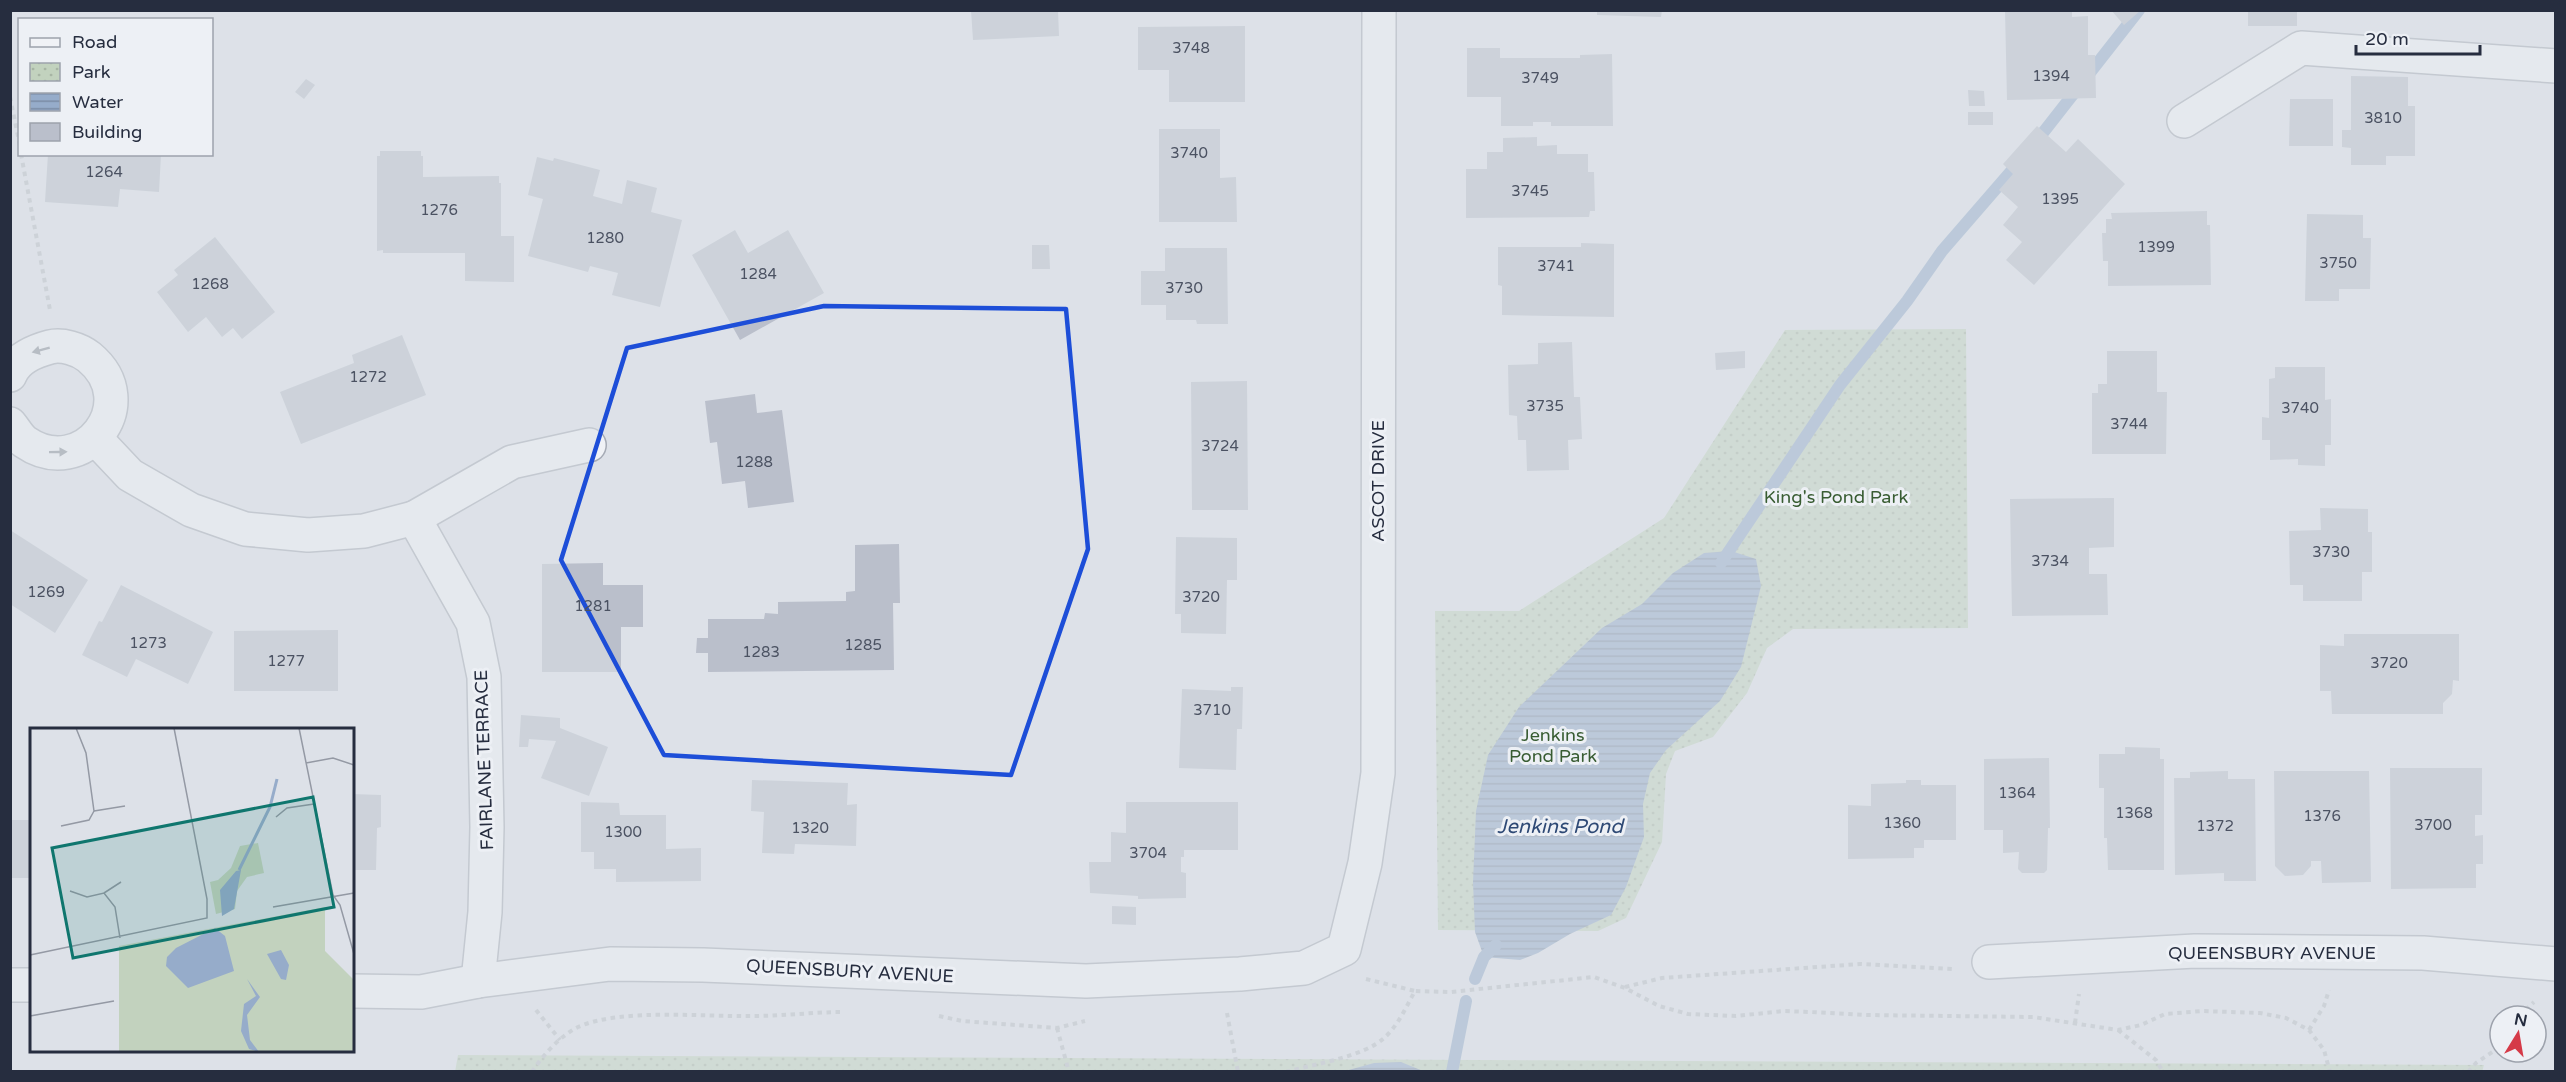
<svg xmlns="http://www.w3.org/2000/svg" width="2566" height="1082" font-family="'Varela Round',sans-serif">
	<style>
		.park { fill: url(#park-dots) }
		.water { fill: url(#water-rules) }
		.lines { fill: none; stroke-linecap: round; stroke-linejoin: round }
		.stream { stroke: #96acca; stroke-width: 12 }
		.building { fill: #babfcb }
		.minor-casing { stroke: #a6abb5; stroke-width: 36 }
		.path { stroke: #bbbfc6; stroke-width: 4; stroke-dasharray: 4.5 4.5; stroke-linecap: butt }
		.minor { stroke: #f0f2f6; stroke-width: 33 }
		.oneway { fill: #8b909a }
		.marked { fill: none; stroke: #1d4ed8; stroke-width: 4.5; stroke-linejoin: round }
		.labels { text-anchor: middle; stroke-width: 6; stroke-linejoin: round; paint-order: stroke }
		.number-label { font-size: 15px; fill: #4b5262 }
		.street-label { font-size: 18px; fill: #262d3f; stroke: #edf0f5 }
		.park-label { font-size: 18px; fill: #385c32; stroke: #edf0f5 }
		.water-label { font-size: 20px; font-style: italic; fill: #2e4975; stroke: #edf0f5 }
		.inset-river { fill: none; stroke: #96acca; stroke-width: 3 }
		.inset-road { fill: none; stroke: #9499a4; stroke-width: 1.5 }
		.view { fill: #0f766e; fill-opacity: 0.15; stroke: #0f766e; stroke-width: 3 }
		.inset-edge { fill: none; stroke: #262d3f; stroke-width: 3 }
	</style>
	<defs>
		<pattern id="park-dots" width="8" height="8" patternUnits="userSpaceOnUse" patternTransform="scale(1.5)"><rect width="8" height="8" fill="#c2d2be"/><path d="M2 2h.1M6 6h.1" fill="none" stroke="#a7b5a4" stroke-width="1.8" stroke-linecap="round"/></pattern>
		<pattern id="water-rules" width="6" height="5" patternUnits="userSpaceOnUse" patternTransform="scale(1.5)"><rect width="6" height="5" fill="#96acca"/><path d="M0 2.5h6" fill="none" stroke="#7a8ca5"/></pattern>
	</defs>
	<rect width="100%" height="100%" fill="#dde1e8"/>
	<g class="park">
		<path d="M1966,329L1968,628L1793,629L1767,648L1747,693L1713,737L1675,751L1666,774L1662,842L1626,918L1598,931L1438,930L1435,611H1519L1664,518L1785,330Z"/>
		<path d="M458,1055L2484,1065L2482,1072H455Z"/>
	</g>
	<g class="water">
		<path d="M1731,551L1756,559L1761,586L1741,667L1720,701L1666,750L1650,773L1643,804L1644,837L1626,887L1611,915L1570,934L1538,953L1520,960L1484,957L1475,932L1473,882L1476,811L1488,755L1519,707L1602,628L1642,604L1673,573L1704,553Z"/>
		<path d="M1401,1062L1423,1071H1345L1374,1063Z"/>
	</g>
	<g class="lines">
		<g class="stream">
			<path d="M2035,143L2139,10"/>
			<path d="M1721,563L1840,385L1907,301L1942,251L2020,161"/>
			<path d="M1475,979L1484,957L1496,945"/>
			<path d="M1452,1072L1466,1001"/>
		</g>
	</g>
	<g class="building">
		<path d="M971,10H1058L1059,36L973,40Z"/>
		<path d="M1597,10H1662L1661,17L1597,15Z"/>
		<path d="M2005,10H2072V17L2088,16V55H2095L2096,98L2007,100Z"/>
		<path d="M2111,10H2141L2124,25Z"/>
		<rect x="2248" y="10" width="49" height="16"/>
		<path d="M1245,26V102H1169V70H1138V27Z"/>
		<path d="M1467,48H1500V58H1580V55L1612,54L1613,126H1551V122H1533V126H1501V97H1467Z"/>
		<path d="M2351,76L2408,77V106H2415V156H2386V165H2351V148L2342,147V130H2351Z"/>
		<path d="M306,79L315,85L304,99L295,92Z"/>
		<path d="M1968,90L1984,91L1985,106H1969Z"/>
		<path d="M2290,99H2333V146H2289Z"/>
		<rect x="1968" y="112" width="25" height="13"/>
		<path d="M2037,126L2066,152L2078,139L2125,184L2034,285L2006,260L2022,242L2003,225L2018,207L1999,190L2013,174L2003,164Z"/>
		<path d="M1159,129H1220V178L1236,177L1237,222H1159Z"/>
		<path d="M1537,137V146L1557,145V154H1588V172H1594L1595,211H1590L1589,217L1466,218V169H1487V152H1503V138Z"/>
		<path d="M380,151H421V156H423V177L499,176V183H501V236H514V282L465,281V253H383V250L377,251V156H380Z"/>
		<path d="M48,154H161L159,192L120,189L118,207L45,202Z"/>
		<path d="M537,157L553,161L554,158L600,170L593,196L622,204L627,180L657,188L651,212L682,220L660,307L612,295L618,273L590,266L588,272L528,256L543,199L528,195Z"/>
		<path d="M2207,211V225H2210L2211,285L2108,286V261H2103L2102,233H2106V219H2112L2111,213Z"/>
		<path d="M2307,214L2363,215V238H2371L2370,289H2339V301H2305Z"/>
		<path d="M735,230L748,253L788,230L824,293L740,340L692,255Z"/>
		<path d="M215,237L275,312L242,339L233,328L222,337L206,317L188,332L157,292L178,275L174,270Z"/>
		<path d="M1581,243L1614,244V317L1502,315V286L1498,285V247H1581Z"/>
		<path d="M1032,245H1049L1050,269H1032Z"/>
		<path d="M1165,248H1227L1228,324H1197L1196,320H1166V305H1141V271H1165Z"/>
		<path d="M402,335L426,395L301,444L280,392L354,363L352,355Z"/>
		<path d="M1572,342L1574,397H1580L1582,439L1568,440L1569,470L1527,471L1526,440H1518L1517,416L1509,415L1508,365L1538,364V343Z"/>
		<path d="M1745,351V368L1716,370L1715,353Z"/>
		<path d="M2107,351H2157V392H2167L2166,454H2092V393H2098V384H2107Z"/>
		<path d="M2275,367H2325V400L2331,399V445H2325V466L2298,465V459L2270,460V440H2262V417L2269,418V379L2275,378Z"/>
		<path d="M1247,381L1248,510H1192L1191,382Z"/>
		<path d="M755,394L757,413L782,410L794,502L748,508L745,481L722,484L717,442L710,443L705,401Z"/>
		<path d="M2114,498V547L2089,548V574H2107L2108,615L2012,616L2010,499Z"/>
		<path d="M2320,508L2368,509V532H2372V572H2362V601H2303V585H2290L2289,531L2321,530Z"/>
		<path d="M10,530L88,580L55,633L10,604Z"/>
		<path d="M1176,537L1237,538V580H1227L1226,634L1181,633V614H1175Z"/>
		<path d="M899,544L900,603H893L894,670L708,672V653H696L697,638H708V619H764L765,613L778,614V602L846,601V592L855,591V545Z"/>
		<path d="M603,563V585H643V627H621V672H542V564Z"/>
		<path d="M121,585L213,632L188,684L136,659L127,677L82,655L99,621L102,622Z"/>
		<path d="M338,630V691H234V631Z"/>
		<path d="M2344,634H2459V681L2453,680L2452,694L2443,703V714H2332L2331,691H2320V645L2344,646Z"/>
		<path d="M1231,687H1243L1242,729H1237L1236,770L1179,768L1182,689L1231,691Z"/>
		<path d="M521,715L560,718V728L608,747L589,796L541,778L556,741L529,739L528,747H519Z"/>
		<path d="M2125,747L2160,748V759H2164V870H2108L2107,838H2104V788H2099V754H2125Z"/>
		<path d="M2049,758L2050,828H2048L2047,870L2044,873H2022L2018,869L2019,852L2003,853V830H1984V759Z"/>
		<path d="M2390,768H2482V815H2475V836L2483,835V864H2476V888L2391,889Z"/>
		<path d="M2228,771V779H2255L2256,881H2224V873L2175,875L2174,778H2190V772Z"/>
		<path d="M2274,771H2369L2371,882L2322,883L2321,861H2311V866L2303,875L2285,876L2275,866Z"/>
		<path d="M752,780L848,783L847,805L857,804L856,846L795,844L794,854L762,853L764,812L751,811Z"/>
		<path d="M1906,780H1921V785H1956V840H1924V848H1914V858L1848,859V805L1871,806V784L1906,783Z"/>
		<path d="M352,794L381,795V827L377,828L376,870H352Z"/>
		<path d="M581,802L619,803L620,815H666V849L701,848V881L616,882V869H594V852H581Z"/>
		<path d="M1126,802H1238V850H1184V857H1181V872L1186,873V898L1138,899V896L1090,893L1089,862H1111V832L1126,833Z"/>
		<rect x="10" y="820" width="22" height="58"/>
		<path d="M1112,906L1136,907V925L1112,924Z"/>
	</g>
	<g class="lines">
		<defs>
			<g id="minor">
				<path d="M2184,121L2301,48L2556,66"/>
				<path d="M10,375C16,359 35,351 50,347C62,344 79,349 89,357C145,403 83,482 25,442C19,438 15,430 10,424"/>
				<path d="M96,439L130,475L191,510L245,529L308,535L364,531L414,518L473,623L484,677L487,827L485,912L478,981"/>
				<path d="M414,518L512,462L589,445"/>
				<path d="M1989,962L2195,951L2423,953L2556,964"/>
				<path d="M10,985H32"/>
				<path d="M352,991L421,992L478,981L610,964L703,965L1086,981L1240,974L1304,968L1344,949L1365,863L1378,773L1379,10"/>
			</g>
		</defs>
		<use href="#minor" class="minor-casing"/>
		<g class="path">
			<path d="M10,13L11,10"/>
			<path d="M10,97L20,146"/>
			<path d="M21,154L50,310"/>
			<path d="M1366,979L1415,991"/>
			<path d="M1625,987L1662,978L1860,964L1952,969"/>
			<path d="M536,1010L560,1040"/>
			<path d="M1227,1013L1238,1072"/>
			<path d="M939,1016L962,1021L1057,1028L1085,1021"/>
			<path d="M2519,1016L2534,1002"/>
			<path d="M2075,1023L2079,994"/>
			<path d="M1057,1028L1069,1072"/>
			<path d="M2118,1030L2156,1060L2163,1072"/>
			<path d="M2309,1030L2324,1006L2329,990"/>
			<path d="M532,1072C543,1055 560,1036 578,1027C620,1008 705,1017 752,1016C783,1016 814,1012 844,1012"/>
			<path d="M1286,1072C1314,1064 1363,1057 1384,1038C1398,1026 1406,1007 1415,991L1451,992L1594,977L1625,988L1659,1006L1688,1014L1736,1016L1784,1011L1810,1012L1866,1015L2033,1017L2118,1030L2141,1025L2165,1014L2202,1011L2260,1013L2286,1018L2309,1030L2324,1050L2330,1072"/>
			<path d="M2468,1072L2476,1063L2500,1047"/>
		</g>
		<use href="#minor" class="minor"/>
	</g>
	<defs><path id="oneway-solid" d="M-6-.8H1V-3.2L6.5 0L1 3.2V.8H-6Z" transform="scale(1.5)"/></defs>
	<g class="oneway">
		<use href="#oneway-solid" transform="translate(41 350) rotate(165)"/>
		<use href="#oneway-solid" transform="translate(58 452) rotate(-1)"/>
	</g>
	<path d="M0 0H2566V1082H0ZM824,306L1066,309L1088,549L1011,775L664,755L561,560L627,348Z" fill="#dde1e8" fill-opacity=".55" fill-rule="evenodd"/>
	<path class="marked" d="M824,306L1066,309L1088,549L1011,775L664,755L561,560L627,348Z"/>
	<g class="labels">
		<g class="number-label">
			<text x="1191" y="53">3748</text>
			<text x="2051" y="81">1394</text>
			<text x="1540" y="83">3749</text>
			<text x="2383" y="123">3810</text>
			<text x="1189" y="158">3740</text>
			<text x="104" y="177">1264</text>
			<text x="1530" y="196">3745</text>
			<text x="2060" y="204">1395</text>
			<text x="439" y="215">1276</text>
			<text x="605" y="243">1280</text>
			<text x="2156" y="252">1399</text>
			<text x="2338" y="268">3750</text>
			<text x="1556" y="271">3741</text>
			<text x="758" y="279">1284</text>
			<text x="210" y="289">1268</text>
			<text x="1184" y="293">3730</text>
			<text x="368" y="382">1272</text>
			<text x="1545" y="411">3735</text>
			<text x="2300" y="413">3740</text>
			<text x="2129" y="429">3744</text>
			<text x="1220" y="451">3724</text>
			<text x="754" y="467">1288</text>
			<text x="2331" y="557">3730</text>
			<text x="2050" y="566">3734</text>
			<text x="46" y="597">1269</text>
			<text x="1201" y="602">3720</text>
			<text x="593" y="611">1281</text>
			<text x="148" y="648">1273</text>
			<text x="863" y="650">1285</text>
			<text x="761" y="657">1283</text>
			<text x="286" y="666">1277</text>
			<text x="2389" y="668">3720</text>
			<text x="1212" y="715">3710</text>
			<text x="2017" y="798">1364</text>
			<text x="2134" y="818">1368</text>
			<text x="2322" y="821">1376</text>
			<text x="1902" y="828">1360</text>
			<text x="2433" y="830">3700</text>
			<text x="2215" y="831">1372</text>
			<text x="810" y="833">1320</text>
			<text x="623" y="837">1300</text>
			<text x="1148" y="858">3704</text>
		</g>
		<g class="street-label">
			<text transform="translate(1378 481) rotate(-90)" y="6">ASCOT DRIVE</text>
			<text transform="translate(484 760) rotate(-92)" y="6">FAIRLANE TERRACE</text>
			<text x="2272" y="959">QUEENSBURY AVENUE</text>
			<text transform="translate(850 971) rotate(3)" y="6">QUEENSBURY AVENUE</text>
		</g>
		<g class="park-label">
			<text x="1836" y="503">King's Pond Park</text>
			<text x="1553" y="741">Jenkins<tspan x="1553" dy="21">Pond Park</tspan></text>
		</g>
		<g class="water-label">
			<text x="1560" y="833">Jenkins Pond</text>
		</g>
	</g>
	<g transform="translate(30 728)">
		<rect width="324" height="324" fill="#dde1e8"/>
		<path d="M228,115L234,145L217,149L207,163L205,181L186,186L180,154L188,152L201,140L210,118ZM295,179V223L324,252V324H89V218Z" fill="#c2d2be"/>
		<path d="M211,142L204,181L192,188L190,162L206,143ZM185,200L195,208L204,243L158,260L136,238L137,229L146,220ZM251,222L259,237L256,252L251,251L237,226ZM217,251L230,269L217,287L220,312L229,324L219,321L211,303L214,276L226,268Z" fill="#96acca"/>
		<path class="inset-river" d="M209,142L240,79L247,51"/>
		<path class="inset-road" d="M46,0L56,25L64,83M269,0L303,167L310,177L324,226M276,35L303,30L324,37M64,83L95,78M246,89L257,80L284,76M31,98L59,92L64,83M40,163L57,169L74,165L85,179L90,210M74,165L91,154M243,179L324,165M0,227L177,190V171L144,0M0,288L84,273"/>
		<path class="view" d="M283,69L304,179L43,230L22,120Z"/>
		<rect width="324" height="324" class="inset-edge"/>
	</g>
	<rect width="2566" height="1082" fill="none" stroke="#262d3f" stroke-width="24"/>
	<rect x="18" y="18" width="195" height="138" fill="#edf0f5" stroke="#9da2ac" stroke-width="1.5"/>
	<rect x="30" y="38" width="30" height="9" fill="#f0f2f6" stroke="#9da2ac" stroke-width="1.5"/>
	<text x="72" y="48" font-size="18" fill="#262d3f">Road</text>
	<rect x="30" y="63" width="30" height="18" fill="url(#park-dots)" stroke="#9da2ac" stroke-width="1.5"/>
	<text x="72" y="78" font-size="18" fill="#262d3f">Park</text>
	<rect x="30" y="93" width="30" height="18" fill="url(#water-rules)" stroke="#9da2ac" stroke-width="1.5"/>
	<text x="72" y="108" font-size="18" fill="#262d3f">Water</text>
	<rect x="30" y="123" width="30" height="18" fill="#babfcb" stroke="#9da2ac" stroke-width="1.5"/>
	<text x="72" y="138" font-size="18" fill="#262d3f">Building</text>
	<g transform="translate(2518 1034) rotate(11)"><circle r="28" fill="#edf0f5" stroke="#9da2ac" stroke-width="1.5"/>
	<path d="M0-4.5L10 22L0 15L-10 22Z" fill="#d53a48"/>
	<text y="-9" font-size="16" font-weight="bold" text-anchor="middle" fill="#262d3f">N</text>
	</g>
	<path d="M2356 45v9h124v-9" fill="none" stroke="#262d3f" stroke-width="3"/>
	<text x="2365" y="45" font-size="18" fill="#262d3f" stroke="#edf0f5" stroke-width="4.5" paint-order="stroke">20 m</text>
</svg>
